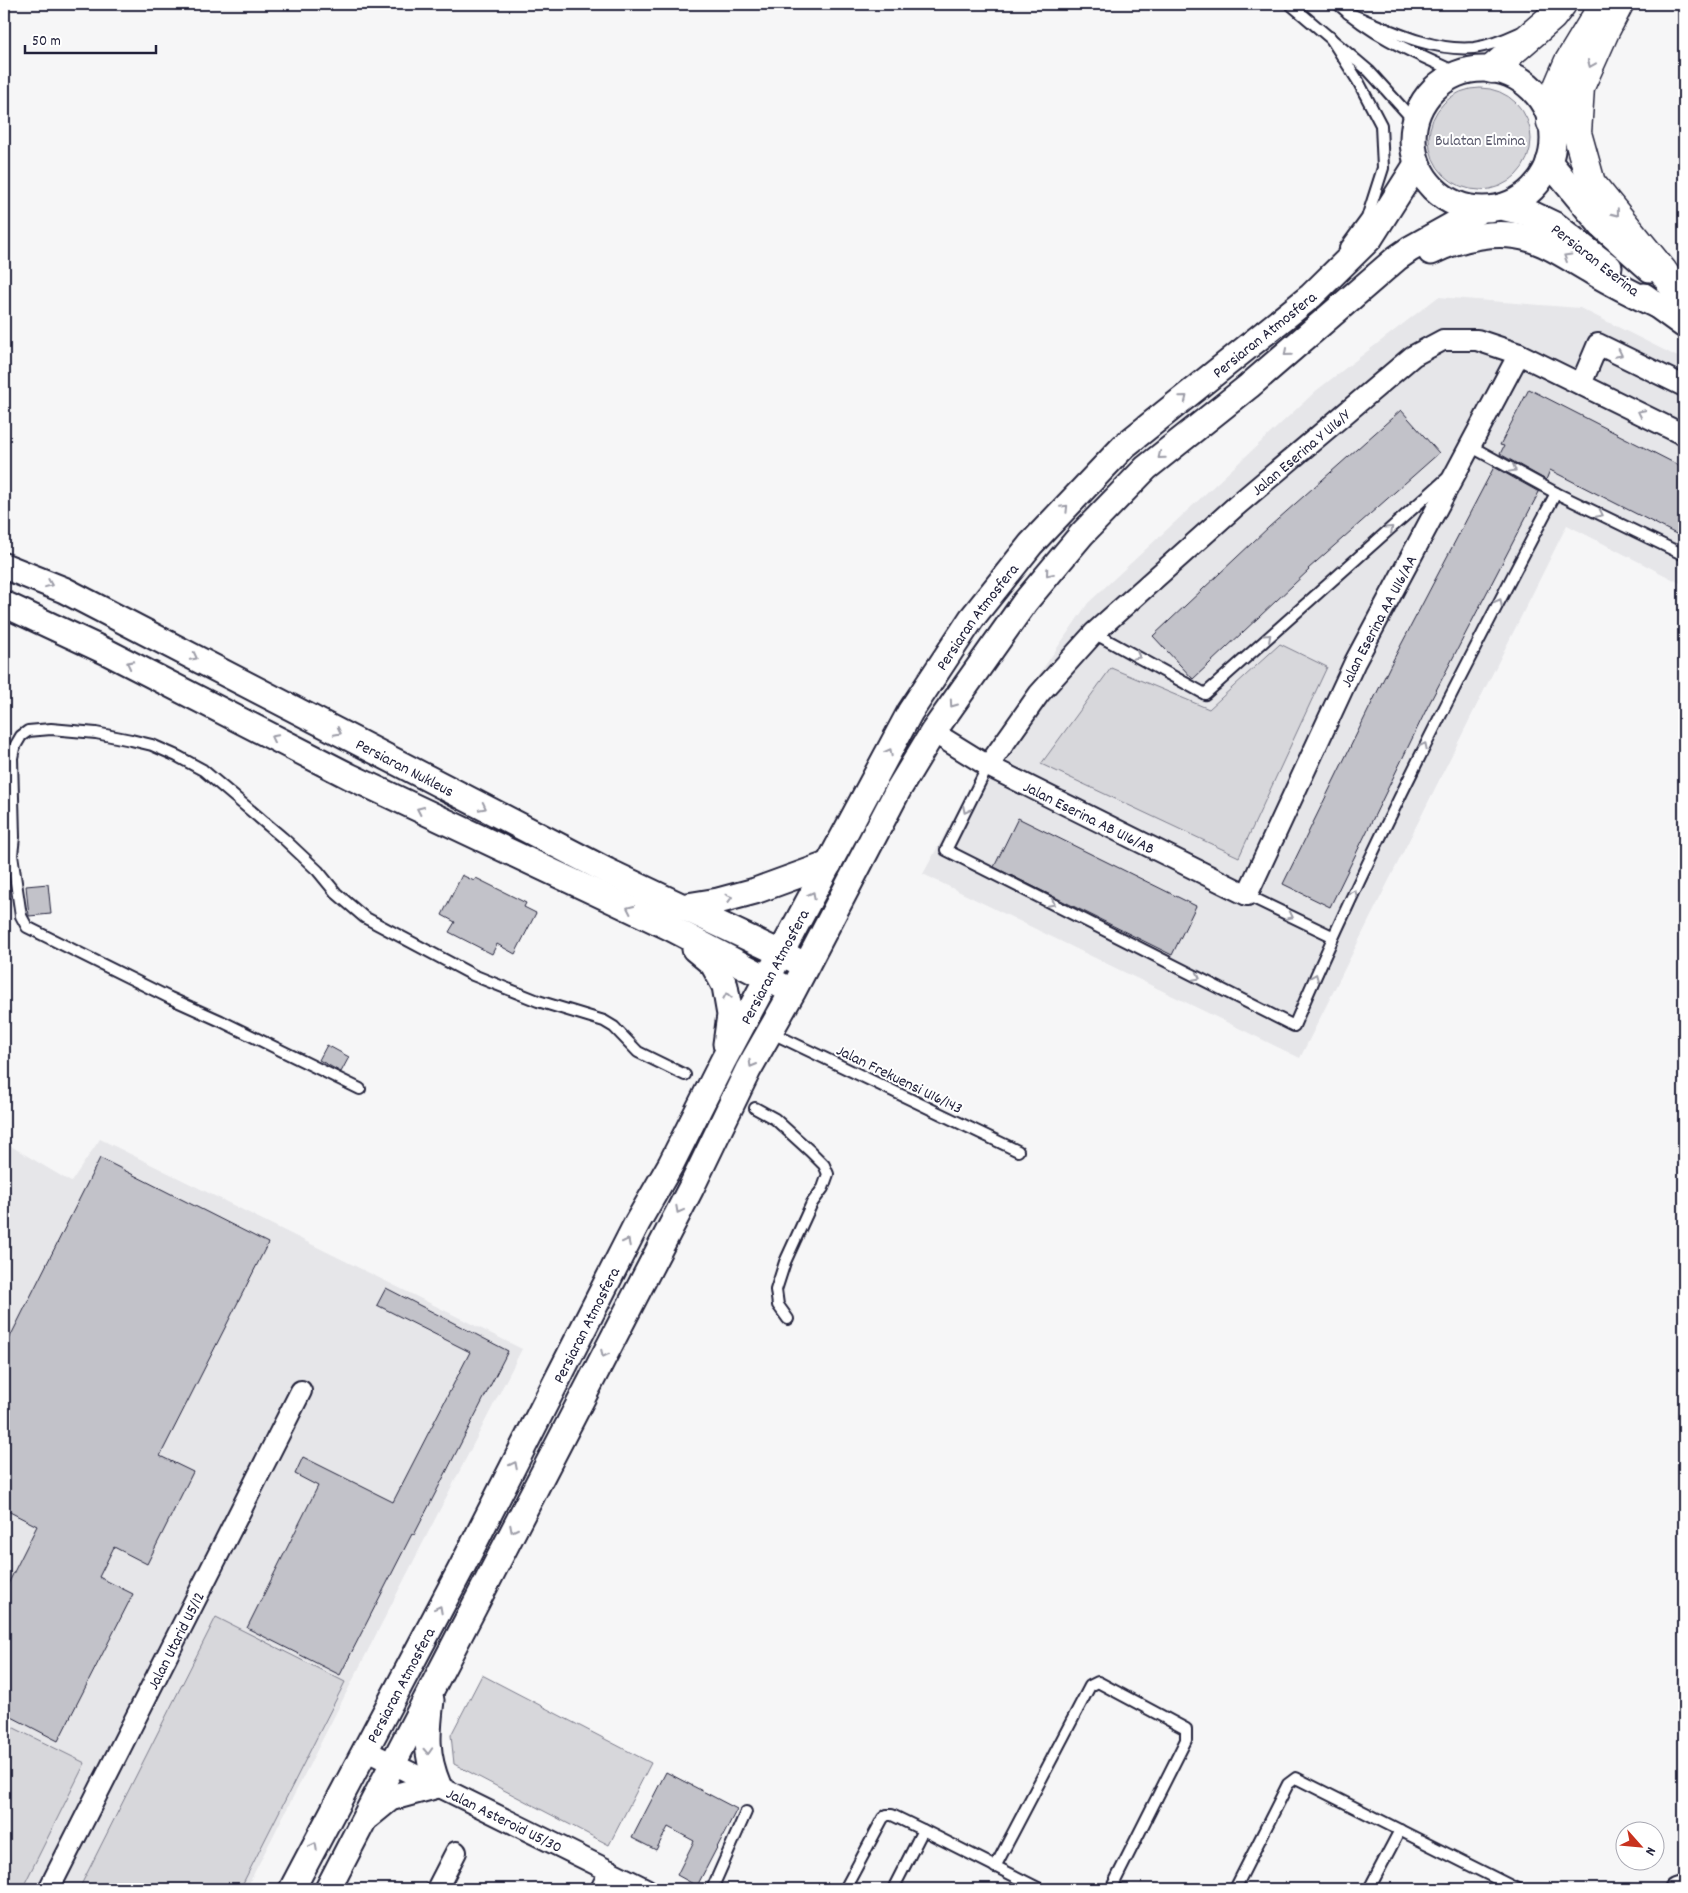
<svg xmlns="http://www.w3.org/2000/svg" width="1688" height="1893" font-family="Dekko,sans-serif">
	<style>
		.built { fill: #e6e6e9 }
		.green { fill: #d7d7db; stroke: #7c7c8b }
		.building { fill: #c2c2c9; stroke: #22223b }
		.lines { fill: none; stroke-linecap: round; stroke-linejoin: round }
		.service-casing { stroke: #22223b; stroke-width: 14 }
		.minor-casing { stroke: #22223b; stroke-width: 24 }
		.tertiary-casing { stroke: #22223b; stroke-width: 29 }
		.secondary-casing { stroke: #22223b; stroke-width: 31 }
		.service { stroke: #fff; stroke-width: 10 }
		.minor { stroke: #fff; stroke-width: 20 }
		.tertiary { stroke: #fff; stroke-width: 25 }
		.secondary { stroke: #fff; stroke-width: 28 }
		.oneway { stroke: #9c9ca7 }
		.labels { text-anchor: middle; stroke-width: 4; stroke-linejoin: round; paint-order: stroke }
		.park-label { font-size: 16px; fill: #58586b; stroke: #fff }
		.street-label { font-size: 16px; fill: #22223b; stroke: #fff }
	</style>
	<rect width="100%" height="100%" fill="#f6f6f7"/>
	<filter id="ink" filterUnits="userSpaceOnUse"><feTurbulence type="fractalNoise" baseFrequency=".02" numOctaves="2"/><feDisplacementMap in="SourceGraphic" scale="10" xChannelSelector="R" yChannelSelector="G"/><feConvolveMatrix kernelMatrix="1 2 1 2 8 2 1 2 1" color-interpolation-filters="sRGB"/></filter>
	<g filter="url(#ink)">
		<g class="built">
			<path d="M1438,297L1580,308L1684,360V585L1567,525L1300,1058L923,874L1003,727L1088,603L1317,390Z"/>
			<path d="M100,1139L522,1349L246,1889H4V1142L71,1182Z"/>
		</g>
		<g class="green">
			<circle cx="1480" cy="139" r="51"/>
			<path d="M1280,644L1327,667L1239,857L1041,764L1111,668L1209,709Z"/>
			<path d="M216,1617L345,1682L240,1889H79Z"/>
			<path d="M482,1675L651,1763L609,1845L454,1764L451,1735Z"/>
			<path d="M4,1723L85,1763L22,1889H4Z"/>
		</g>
		<g class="building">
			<path d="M1529,389L1684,468V538L1550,470L1546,480L1500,454L1504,446L1500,445Z"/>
			<path d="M1401,410L1439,453L1308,569L1309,570L1193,679L1153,636L1269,527Z"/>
			<path d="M1494,467L1539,492L1429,704L1330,907L1283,884L1390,666Z"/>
			<path d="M1018,818L1196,906L1172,955L994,867Z"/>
			<path d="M462,875L474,881L476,878L526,903L524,907L536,913L515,954L497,944L492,954L449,932L455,922L442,915Z"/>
			<path d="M48,884L51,914L29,916L26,886Z"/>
			<path d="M327,1045L349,1057L341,1072L319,1060Z"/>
			<path d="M100,1158L268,1243L160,1456L193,1472L147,1564L114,1547L99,1577L133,1594L58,1741L4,1713V1592L37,1526L4,1509V1349Z"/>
			<path d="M386,1288L508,1351L414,1535L412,1534L340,1675L247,1628L318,1486L295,1474L303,1457L393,1502L470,1352L377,1305Z"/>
			<path d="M666,1772L737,1809L697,1886L677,1875L694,1841L668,1827L656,1850L632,1838Z"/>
		</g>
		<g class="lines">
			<defs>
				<g id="service">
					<path d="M1290,4L1369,71L1415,122"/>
					<path d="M1338,4C1374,37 1414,53 1458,73"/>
					<path d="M1348,13C1387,29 1431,52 1474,48C1488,46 1506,39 1519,33"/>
					<path d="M1330,37L1358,81L1381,125L1383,168L1367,218L1345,248"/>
					<path d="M1470,446L1556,493L1684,555"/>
					<path d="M1094,633L1205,694L1446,479"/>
					<path d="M988,766L946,850L1294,1026C1372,844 1464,668 1556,493"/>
					<path d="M1247,895L1332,936"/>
					<path d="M770,1032L1018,1151"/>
					<path d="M360,1089L221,1021L170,998L27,927L21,916L12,855L14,837L12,758L14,748L21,736L28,731L51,729L96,733L131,740L152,745L177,756L203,770L283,838L318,871L336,893L364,917L473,975L538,1001L604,1021L614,1027L638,1052L685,1075"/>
					<path d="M755,1108L775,1119L810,1151L824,1165L828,1174L823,1188L812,1203L785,1262L776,1290L778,1305L788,1319"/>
					<path d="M995,1867L1090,1686L1098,1682L1186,1729V1740L1111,1889"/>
					<path d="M712,1889L746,1812"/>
					<path d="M845,1889L883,1818L887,1815H892L923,1830"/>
					<path d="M893,1889L923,1830L1040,1889"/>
					<path d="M1235,1889L1288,1784L1296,1778L1517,1889"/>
					<path d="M1369,1889L1400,1830"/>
				</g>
				<g id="minor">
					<path d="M1581,384L1598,344L1684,386"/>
					<path id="s1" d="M933,732L988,766L1247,895L1355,662L1519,354"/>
					<path id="s2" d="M988,766L1039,694L1094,633L1236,506L1413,356L1443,340H1477L1519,354L1684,435"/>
					<path id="s3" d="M365,1750L646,1889"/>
					<path id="s4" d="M49,1889L301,1391"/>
					<path d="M437,1889L456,1852"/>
					<path d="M601,1889L610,1871"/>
					<path d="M1675,1889L1684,1886"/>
				</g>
				<g id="tertiary">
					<circle cx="1483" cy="139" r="70"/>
					<path d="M1549,162L1602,226L1650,269"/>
					<path d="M1501,207L1532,214L1555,225L1609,267"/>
					<path d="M1431,252C1461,237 1498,229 1531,239C1551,245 1570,259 1588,269C1610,283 1633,294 1656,305"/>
					<path d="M1644,296L1684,325"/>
					<path id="s5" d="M4,566L64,590L607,871L795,960"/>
					<path d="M4,604L107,652L349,776L669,927L782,986"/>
					<path d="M681,907L718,901L755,891L829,864"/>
					<path d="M695,949L713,964L725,986L730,1015L726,1044"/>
					<path d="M368,1816L390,1798L438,1785C425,1754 427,1733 431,1700"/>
					<path id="s6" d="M292,1889L463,1565L637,1223L671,1164L723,1061L910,712L972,618L1031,544L1124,446L1311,296L1370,238L1417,164"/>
					<path d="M328,1889L691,1188L748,1070L793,991L898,790L933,732L1025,602L1082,534L1146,468L1249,386L1397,258L1410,249L1480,210"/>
				</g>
				<g id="secondary">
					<path d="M1619,4L1606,29L1580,87L1577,133L1591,183L1662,270L1677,292"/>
					<path d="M1492,69L1552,17L1562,4"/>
					<path d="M1551,122L1556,91L1568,63L1594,20"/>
				</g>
			</defs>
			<use href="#service" class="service-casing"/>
			<use href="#minor" class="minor-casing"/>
			<use href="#tertiary" class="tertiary-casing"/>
			<use href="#secondary" class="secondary-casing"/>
			<use href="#service" class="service"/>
			<use href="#minor" class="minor"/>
			<use href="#tertiary" class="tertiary"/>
			<use href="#secondary" class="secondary"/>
		</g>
		<defs><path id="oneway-chevron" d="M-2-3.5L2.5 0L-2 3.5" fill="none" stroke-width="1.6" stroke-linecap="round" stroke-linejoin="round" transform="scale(1.25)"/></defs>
		<g class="oneway">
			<use href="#oneway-chevron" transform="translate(1591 64) rotate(113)"/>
			<use href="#oneway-chevron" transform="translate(1616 213) rotate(51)"/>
			<use href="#oneway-chevron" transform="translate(1567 257) rotate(-149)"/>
			<use href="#oneway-chevron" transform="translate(1287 353) rotate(139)"/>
			<use href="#oneway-chevron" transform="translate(1619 354) rotate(26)"/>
			<use href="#oneway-chevron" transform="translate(1184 398) rotate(-39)"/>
			<use href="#oneway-chevron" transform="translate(1641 413) rotate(-154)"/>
			<use href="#oneway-chevron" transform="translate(1161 456) rotate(141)"/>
			<use href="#oneway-chevron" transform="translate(1513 469) rotate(29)"/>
			<use href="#oneway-chevron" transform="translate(1065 508) rotate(-46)"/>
			<use href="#oneway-chevron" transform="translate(1600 514) rotate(26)"/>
			<use href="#oneway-chevron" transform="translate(1390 529) rotate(-42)"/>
			<use href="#oneway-chevron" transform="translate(1049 573) rotate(130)"/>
			<use href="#oneway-chevron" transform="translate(49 584) rotate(22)"/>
			<use href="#oneway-chevron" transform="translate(1499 602) rotate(-62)"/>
			<use href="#oneway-chevron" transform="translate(1268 637) rotate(-42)"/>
			<use href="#oneway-chevron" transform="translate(1137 656) rotate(29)"/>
			<use href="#oneway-chevron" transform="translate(194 657) rotate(27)"/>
			<use href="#oneway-chevron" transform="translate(130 664) rotate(-153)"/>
			<use href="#oneway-chevron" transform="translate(953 704) rotate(125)"/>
			<use href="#oneway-chevron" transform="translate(338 732) rotate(27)"/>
			<use href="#oneway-chevron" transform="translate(274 738) rotate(-153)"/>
			<use href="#oneway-chevron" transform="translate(1424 746) rotate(-64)"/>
			<use href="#oneway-chevron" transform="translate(889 752) rotate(-62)"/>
			<use href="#oneway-chevron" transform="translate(483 807) rotate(27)"/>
			<use href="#oneway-chevron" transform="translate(420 810) rotate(-155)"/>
			<use href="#oneway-chevron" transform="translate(966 810) rotate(117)"/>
			<use href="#oneway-chevron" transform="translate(1354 893) rotate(-64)"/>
			<use href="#oneway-chevron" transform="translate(812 895) rotate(-61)"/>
			<use href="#oneway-chevron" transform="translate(729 898) rotate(-15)"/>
			<use href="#oneway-chevron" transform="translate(1052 903) rotate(27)"/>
			<use href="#oneway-chevron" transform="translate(630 909) rotate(-155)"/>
			<use href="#oneway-chevron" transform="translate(1290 916) rotate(26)"/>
			<use href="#oneway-chevron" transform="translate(1197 977) rotate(27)"/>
			<use href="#oneway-chevron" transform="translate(1315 977) rotate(-67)"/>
			<use href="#oneway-chevron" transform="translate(727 996) rotate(-100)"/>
			<use href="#oneway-chevron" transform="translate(752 1064) rotate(120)"/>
			<use href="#oneway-chevron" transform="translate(679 1210) rotate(118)"/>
			<use href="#oneway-chevron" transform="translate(627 1242) rotate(-63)"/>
			<use href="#oneway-chevron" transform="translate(604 1354) rotate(117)"/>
			<use href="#oneway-chevron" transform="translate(514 1465) rotate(-63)"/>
			<use href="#oneway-chevron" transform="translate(513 1529) rotate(117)"/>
			<use href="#oneway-chevron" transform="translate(439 1609) rotate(-62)"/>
			<use href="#oneway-chevron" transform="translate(428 1751) rotate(87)"/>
			<use href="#oneway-chevron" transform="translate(314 1846) rotate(-62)"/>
		</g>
	</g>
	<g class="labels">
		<g class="park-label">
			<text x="1480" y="145">Bulatan Elmina</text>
		</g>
		<g class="street-label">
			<text transform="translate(1596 259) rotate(38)" y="6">Persiaran Eserina</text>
			<text dy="6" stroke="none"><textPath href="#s6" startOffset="1851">Persiaran Atmosfera</textPath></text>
			<text dy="6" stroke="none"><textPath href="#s2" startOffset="445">Jalan Eserina Y U16/Y</textPath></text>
			<text dy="6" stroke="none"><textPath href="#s6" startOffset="1446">Persiaran Atmosfera</textPath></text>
			<text dy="6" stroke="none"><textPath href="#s1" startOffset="658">Jalan Eserina AA U16/AA</textPath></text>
			<text dy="6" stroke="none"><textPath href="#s5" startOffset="449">Persiaran Nukleus</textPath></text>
			<text dy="6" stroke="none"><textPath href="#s1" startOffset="178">Jalan Eserina AB U16/AB</textPath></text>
			<text dy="6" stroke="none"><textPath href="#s6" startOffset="1041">Persiaran Atmosfera</textPath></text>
			<text transform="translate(900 1078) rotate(26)" y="6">Jalan Frekuensi U16/143</text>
			<text dy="6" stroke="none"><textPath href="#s6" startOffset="636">Persiaran Atmosfera</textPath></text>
			<text dy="6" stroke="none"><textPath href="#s4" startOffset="279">Jalan Utarid U5/12</textPath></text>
			<text dy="6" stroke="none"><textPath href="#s6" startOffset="231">Persiaran Atmosfera</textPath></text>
			<text dy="6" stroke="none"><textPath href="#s3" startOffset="156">Jalan Asteroid U5/30</textPath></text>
		</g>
	</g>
	<rect width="1688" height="1893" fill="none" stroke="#fff" stroke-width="20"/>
	<rect x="10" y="10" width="1668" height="1873" fill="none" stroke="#22223b" stroke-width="2" filter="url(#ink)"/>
	<g transform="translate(1640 1846) rotate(117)"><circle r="24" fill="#ffffff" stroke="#a7a7b1"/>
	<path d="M0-4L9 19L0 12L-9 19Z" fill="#c8321e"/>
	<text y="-8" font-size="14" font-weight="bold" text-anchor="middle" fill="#22223b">N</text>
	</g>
	<path d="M25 45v8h131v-8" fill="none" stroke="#22223b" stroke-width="2.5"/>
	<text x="32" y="45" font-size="15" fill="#22223b" stroke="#ffffff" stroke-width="4" paint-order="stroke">50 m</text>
</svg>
